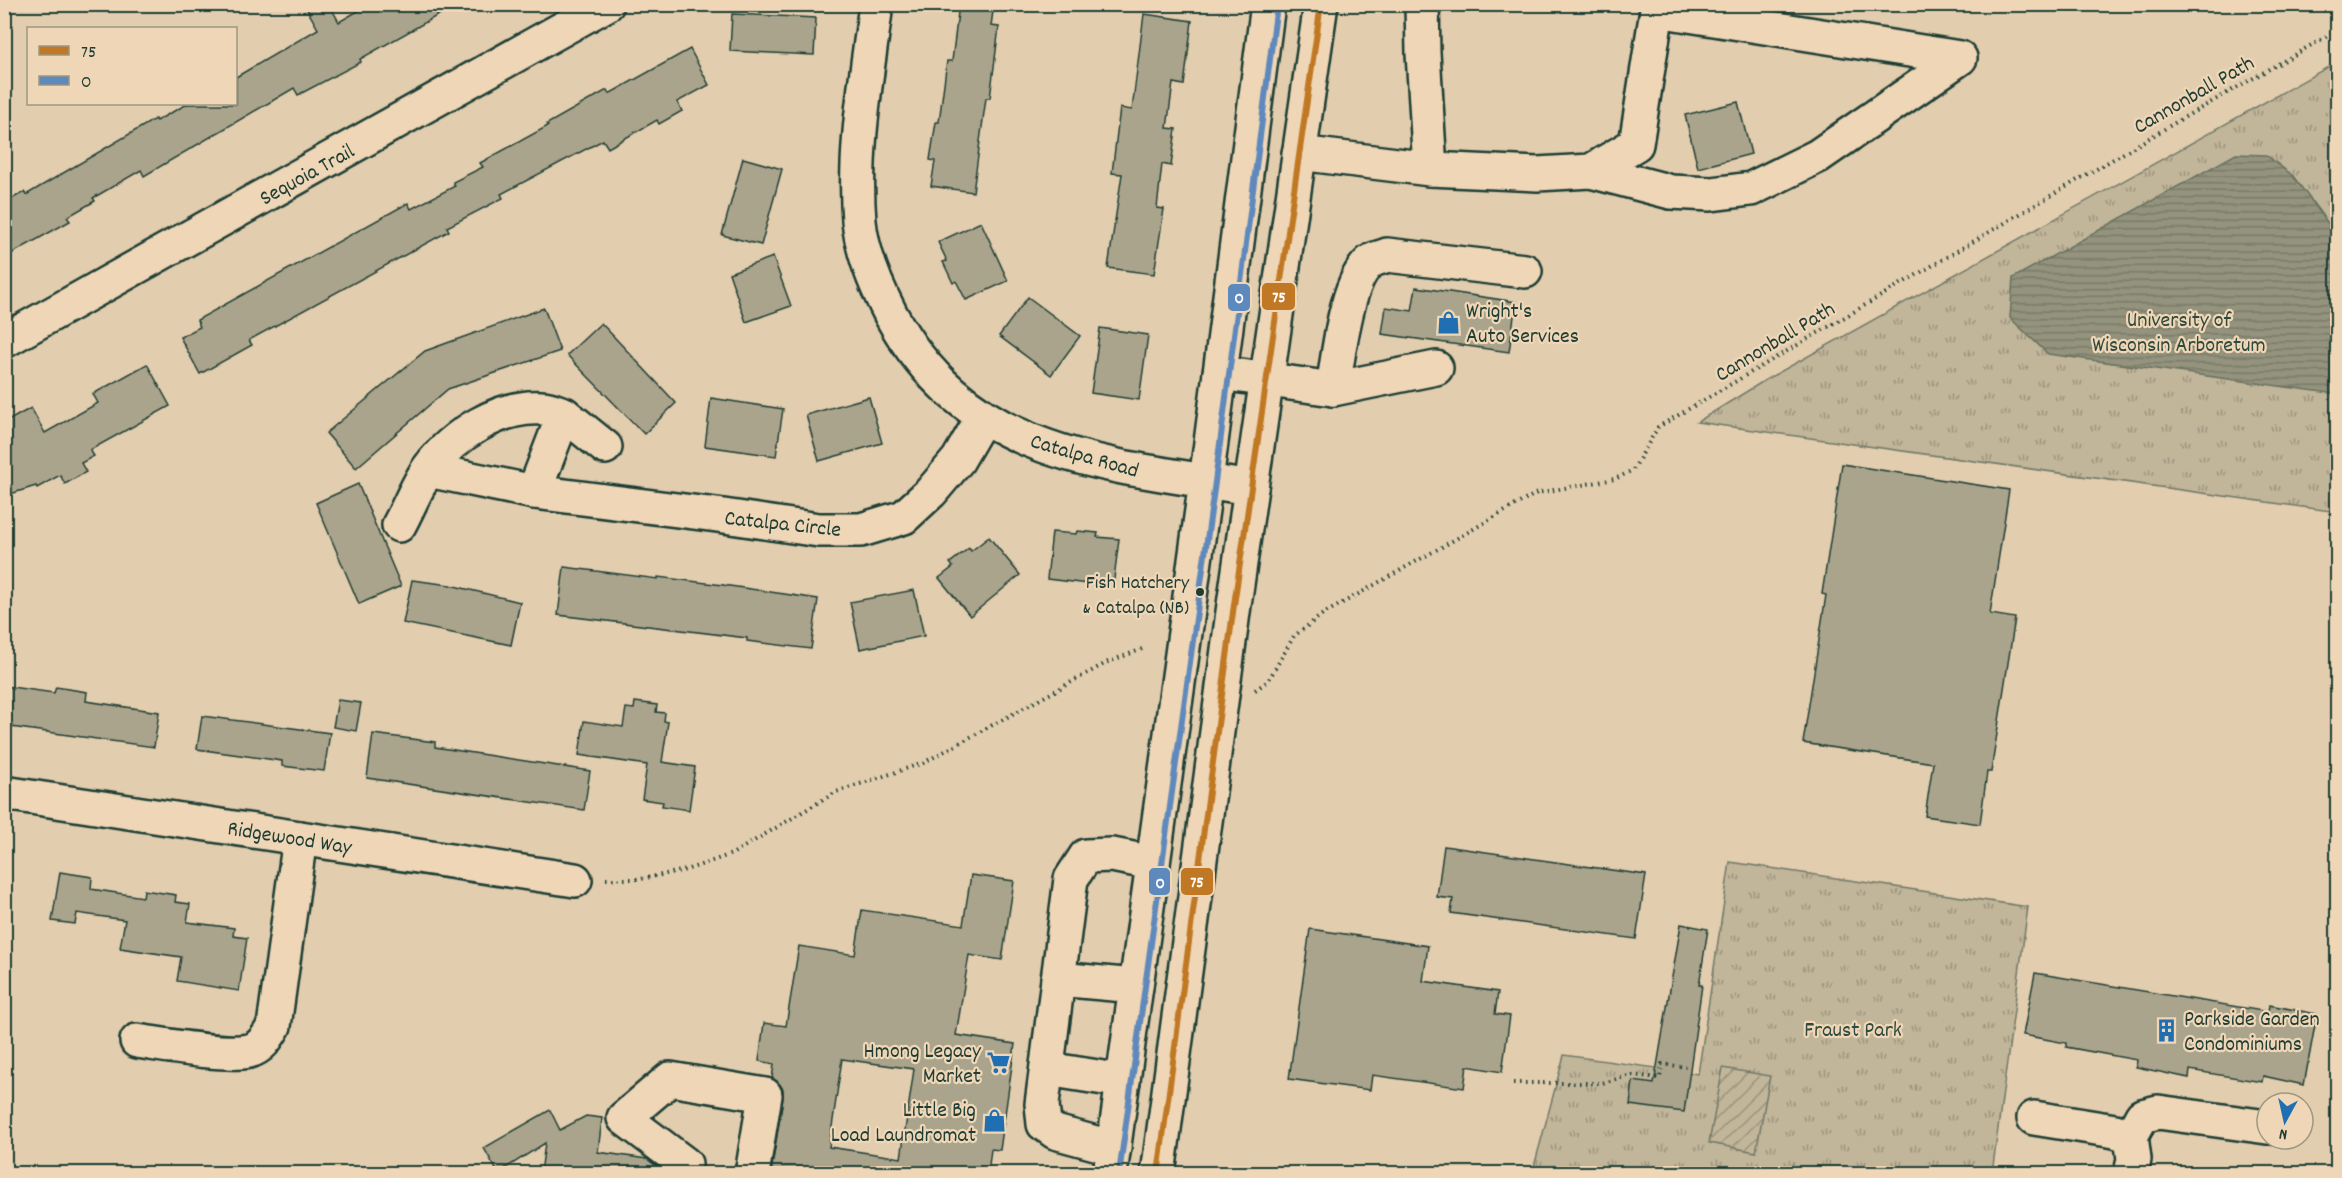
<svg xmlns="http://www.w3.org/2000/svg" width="2342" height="1178" font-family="Dekko,sans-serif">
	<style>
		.park { fill: url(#park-tufts); stroke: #707967; stroke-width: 1.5 }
		.garden { fill: url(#garden-furrows); stroke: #707967; stroke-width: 1.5 }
		.water { fill: url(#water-rules); stroke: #657160; stroke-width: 1.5 }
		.building { fill: #aba48c; stroke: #1f3d34; stroke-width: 1.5; fill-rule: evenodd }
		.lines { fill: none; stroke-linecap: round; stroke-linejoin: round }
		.minor-casing { stroke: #1f3d34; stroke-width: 38 }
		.major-casing { stroke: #1f3d34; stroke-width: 38 }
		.path { stroke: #1f3d34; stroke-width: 4; stroke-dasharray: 1.5 4.5; stroke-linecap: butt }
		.minor { stroke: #eed6b6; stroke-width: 33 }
		.major { stroke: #eed6b6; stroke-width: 33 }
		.bus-1-casing { stroke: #eed6b6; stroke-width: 10 }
		.bus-2-casing { stroke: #eed6b6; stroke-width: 10 }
		.bus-1 { stroke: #c07824; stroke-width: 6 }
		.bus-2 { stroke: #5e89bc; stroke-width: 6 }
		.bus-dot { fill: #1f3d34; stroke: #eed6b6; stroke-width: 2 }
		.labels { text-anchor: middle; stroke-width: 4.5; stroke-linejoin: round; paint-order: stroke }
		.bus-label { font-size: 20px; fill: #1f3d34; stroke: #eed6b6; text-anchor: end }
		.street-label { font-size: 22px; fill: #1f3d34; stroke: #eed6b6 }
		.poi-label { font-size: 22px; fill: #1f3d34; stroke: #eed6b6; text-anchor: start }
		.park-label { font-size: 22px; fill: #2f493e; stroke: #eed6b6 }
		.line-badge { stroke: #eed6b6; stroke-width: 2 }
		.badge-label { font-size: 16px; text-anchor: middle; font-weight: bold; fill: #fff }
	</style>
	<defs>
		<pattern id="park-tufts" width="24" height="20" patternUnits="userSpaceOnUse" patternTransform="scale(1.5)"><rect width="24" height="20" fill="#c1b59a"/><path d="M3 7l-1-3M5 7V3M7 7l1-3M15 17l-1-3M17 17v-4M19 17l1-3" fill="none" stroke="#9c947e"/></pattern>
		<pattern id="garden-furrows" width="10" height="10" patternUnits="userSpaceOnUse" patternTransform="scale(1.5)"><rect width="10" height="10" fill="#c1b59a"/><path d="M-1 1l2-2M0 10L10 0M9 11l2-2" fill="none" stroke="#9c947e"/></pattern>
		<pattern id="water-rules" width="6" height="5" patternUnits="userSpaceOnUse" patternTransform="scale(1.5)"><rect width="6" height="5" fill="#94937d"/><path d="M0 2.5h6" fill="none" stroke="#787967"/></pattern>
	</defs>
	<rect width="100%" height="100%" fill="#e2cdae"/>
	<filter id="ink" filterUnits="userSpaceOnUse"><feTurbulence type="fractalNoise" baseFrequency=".0167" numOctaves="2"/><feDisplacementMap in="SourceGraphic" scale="12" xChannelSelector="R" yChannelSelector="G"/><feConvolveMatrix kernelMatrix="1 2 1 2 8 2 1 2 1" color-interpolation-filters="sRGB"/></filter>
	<g filter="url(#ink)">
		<g class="park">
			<path d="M2337,62V512L1697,422L1767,379Z"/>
			<path d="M1730,862L2028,907L1992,1173L1532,1174L1564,1055L1698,1074Z"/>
		</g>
		<path class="garden" d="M1723,1068L1770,1076L1756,1152L1709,1143Z"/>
		<path class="water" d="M2236,154L2266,155L2293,176L2333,230L2337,232V394L2048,354L2010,318L2013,278Z"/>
		<g class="building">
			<path d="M304,4H329L339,22L370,4H458L360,59L361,62L298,95L294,88L144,176L141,170L93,198L95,201L67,217L70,221L4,258V203L24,192L26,195L155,119L156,121L187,104H236V77L318,29Z"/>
			<path d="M959,4H994L991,26L999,27L990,98H986L973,192L931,186L935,161L930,160L936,122H939L947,61H952Z"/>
			<path d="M732,14L816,18L814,55L730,51Z"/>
			<path d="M1144,14L1192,21L1184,85L1173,83L1167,128L1176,129L1171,166L1162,164L1157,208L1164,209L1154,274L1108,268L1122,174L1112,173L1120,108L1132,110Z"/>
			<path d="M690,49L709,85L677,102L682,111L659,124L657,120L608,148L603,140L501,194L503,198L447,227L449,231L249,340L252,345L200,374L180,337L200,327L197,320L408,203L411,209L455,186L453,182L483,167L480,163L548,126L547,124L607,90L609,94Z"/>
			<path d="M1738,102L1751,154L1698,168L1685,115Z"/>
			<path d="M743,158L782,169L761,245L722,235Z"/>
			<path d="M981,222L1008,281L966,300L956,281L953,283L943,262L947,261L938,242Z"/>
			<path d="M773,257L791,306L746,322L729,273Z"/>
			<path d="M1416,287L1516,302L1509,352L1382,334L1386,307L1412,311Z"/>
			<path d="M1028,297L1080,336L1051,375L999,336Z"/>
			<path d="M544,308L560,351L448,389L356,468L326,433L425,351Z"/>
			<path d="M601,323L676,403L644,434L567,355Z"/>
			<path d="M1100,328L1148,335L1139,400L1091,393Z"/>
			<path d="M147,364L170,406L90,450L94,456L81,463L86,472L65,484L60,475L37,488L36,486L4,496V423L31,408L45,433L98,403L93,394Z"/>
			<path d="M869,397L882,443L819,461L806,415Z"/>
			<path d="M711,398L783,409L776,456L705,446Z"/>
			<path d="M1842,464L2009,490L1990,614L2015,618L1991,772H1987L1980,824L1925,816L1933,763L1803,743L1826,595L1822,594Z"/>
			<path d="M358,484L401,586L359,604L316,503Z"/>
			<path d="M1077,531L1098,533L1097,537L1119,539L1113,587L1047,579L1052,532L1076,534Z"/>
			<path d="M989,537L1020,575L970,616L939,578L953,567L950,563L969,548L971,551Z"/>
			<path d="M564,567L658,579V577L723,585L818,599L811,649L747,641V638L558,615Z"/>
			<path d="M412,580L450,585L520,602L511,645L403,623Z"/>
			<path d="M914,590L924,636L860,649L850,602Z"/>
			<path d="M4,686L54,693L56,687L87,692L86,701L159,712L154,747L4,726Z"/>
			<path d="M338,700L361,703L356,731L333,727Z"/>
			<path d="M635,702L657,705L656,712L665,713L664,721L668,722L662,762L695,767L689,810L662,806L663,802L642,799L647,765L579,755L584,721L623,727L626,708L634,709Z"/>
			<path d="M202,716L330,733L324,771L282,766V761L197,749Z"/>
			<path d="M373,734L435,742V747L590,771L584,810L367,778Z"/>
			<path d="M1444,846L1646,875L1636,939L1451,913L1453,899L1437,897Z"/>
			<path d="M60,872L92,877L91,889L143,897L144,890L176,895L175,902L190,904L187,922L234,928L233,936L247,938L239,991L177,981L181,957L120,948L125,920L77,913L75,924L52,921Z"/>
			<path d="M971,875L1014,881L1002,960L969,955L956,1035L1015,1044L1000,1150L991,1149L988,1173H771L783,1098V1089L777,1081L772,1078L774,1064L759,1061L764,1023L786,1026L799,946L855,955L862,910L963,925ZM842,1059L914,1069L901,1158L829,1147Z"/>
			<path d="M1681,924L1708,929L1699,985H1702L1684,1112L1630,1105L1633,1081L1654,1084Z"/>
			<path d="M1310,929L1428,946L1423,981L1498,992L1495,1014L1510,1016L1502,1072L1467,1066L1464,1088L1372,1075L1370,1090L1289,1079Z"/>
			<path d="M2035,973L2268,1012L2269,1005L2317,1014L2304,1085L2263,1076L2262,1082L2190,1070L2189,1078L2136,1067L2137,1060L2066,1047V1043L2023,1035Z"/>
			<path d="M550,1110L560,1130L586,1116L602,1118L598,1152L647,1159L655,1165L654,1173H541L545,1143L498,1173L484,1148Z"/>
		</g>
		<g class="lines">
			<defs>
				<g id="minor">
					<path d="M876,4C867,76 853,149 859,221C862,252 877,288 891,315C968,458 1108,465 1251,488"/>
					<path d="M1422,4L1423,53L1430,169"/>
					<path d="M1299,153L1430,169L1537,174L1591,171L1636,144L1658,4"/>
					<path d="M1591,171L1671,192L1711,194L1751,189L1818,156L1960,58L1657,10"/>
					<path d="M4,341L607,4"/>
					<path d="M1220,373L1333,389C1338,359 1346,275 1373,260C1377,258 1383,257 1387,255L1525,271"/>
					<path d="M1333,389L1436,368"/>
					<path d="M564,414L605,447"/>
					<path d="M428,470L534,492L717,515L819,530H861L904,517L931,492L958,460L983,417"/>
					<path d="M399,525C409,507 417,485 429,468C453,435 500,405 542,408C550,408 557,412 564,414L534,492"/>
					<path d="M4,793L575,880"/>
					<path d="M1058,979L1136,986"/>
					<path d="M137,1041C165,1045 223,1056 249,1051C262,1048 268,1036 274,1026L300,838"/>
					<path d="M1047,1069L1123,1081"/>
					<path d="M2034,1118L2115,1131L2131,1136L2134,1159L2131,1174"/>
					<path d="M2131,1136L2142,1116L2158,1112L2267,1127"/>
					<path d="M1114,1148L1055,1132L1044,1124L1042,1104L1071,879L1086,856L1112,855L1153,863"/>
					<path d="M684,1174L685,1164L624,1118L670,1079L765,1095L752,1174"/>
				</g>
				<g id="major">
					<path d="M1110,1174L1206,481L1268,4"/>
					<path d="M1158,1174L1233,612L1321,4"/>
				</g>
			</defs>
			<use href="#minor" class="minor-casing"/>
			<use href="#major" class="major-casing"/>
			<g class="path">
				<path d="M1255,690L1268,681L1294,636L1323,614L1537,493L1615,479L1633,470L1658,427L2178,121L2338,30"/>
				<path d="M606,879H641L686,870L732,854L836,792L923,763L1108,662L1145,648"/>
				<path d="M1513,1083H1602L1632,1075L1660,1078L1662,1064L1686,1067"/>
			</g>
			<use href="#minor" class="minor"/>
			<use href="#major" class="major"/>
			<defs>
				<path id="bus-1" d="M1158,1174L1233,612L1321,4"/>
				<path id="bus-2" d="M1119,1174L1215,482L1277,5"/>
			</defs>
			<use href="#bus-1" class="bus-1-casing"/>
			<use href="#bus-2" class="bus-2-casing"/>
			<use href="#bus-1" class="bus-1"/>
			<use href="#bus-2" class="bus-2"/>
		</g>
	</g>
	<defs>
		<symbol id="shop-bare" viewBox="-9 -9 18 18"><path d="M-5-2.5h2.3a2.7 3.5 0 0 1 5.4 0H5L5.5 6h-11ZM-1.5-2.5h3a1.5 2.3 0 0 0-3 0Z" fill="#1f6fb2" stroke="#eed6b6" stroke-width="2.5" paint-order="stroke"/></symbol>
		<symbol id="building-bare" viewBox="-9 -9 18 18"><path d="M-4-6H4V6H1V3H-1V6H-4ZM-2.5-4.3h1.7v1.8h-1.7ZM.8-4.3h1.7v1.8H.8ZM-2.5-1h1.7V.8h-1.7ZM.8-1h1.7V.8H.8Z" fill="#1f6fb2" stroke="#eed6b6" stroke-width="2.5" paint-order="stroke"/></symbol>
		<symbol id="supermarket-bare" viewBox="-9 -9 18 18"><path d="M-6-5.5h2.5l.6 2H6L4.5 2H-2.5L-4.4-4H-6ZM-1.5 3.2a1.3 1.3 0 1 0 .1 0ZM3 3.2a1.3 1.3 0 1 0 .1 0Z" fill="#1f6fb2" stroke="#eed6b6" stroke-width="2.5" paint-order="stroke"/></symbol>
	</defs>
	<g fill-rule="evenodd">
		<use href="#shop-bare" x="1432" y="306" width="33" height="33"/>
		<use href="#building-bare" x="2150" y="1014" width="33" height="33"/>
		<use href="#supermarket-bare" x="982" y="1046" width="33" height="33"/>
		<use href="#shop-bare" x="978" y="1104" width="33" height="33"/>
	</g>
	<circle class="bus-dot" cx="1200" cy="592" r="5"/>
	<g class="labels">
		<g class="bus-label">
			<text x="1189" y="588">Fish Hatchery<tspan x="1189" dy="25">&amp; Catalpa (NB)</tspan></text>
		</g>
		<g class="street-label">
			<text transform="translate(2193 93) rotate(-30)" y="8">Cannonball Path</text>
			<text transform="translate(306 173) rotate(-29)" y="8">Sequoia Trail</text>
			<text transform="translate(1774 340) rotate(-31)" y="8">Cannonball Path</text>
			<text transform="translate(1085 454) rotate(16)" y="8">Catalpa Road</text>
			<text transform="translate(783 522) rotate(6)" y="8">Catalpa Circle</text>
			<text transform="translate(290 836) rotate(9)" y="8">Ridgewood Way</text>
		</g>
		<g class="poi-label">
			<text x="1466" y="317">Wright's<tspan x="1466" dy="25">Auto Services</tspan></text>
			<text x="2184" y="1025">Parkside Garden<tspan x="2184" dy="25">Condominiums</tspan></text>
			<text x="981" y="1057" text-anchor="end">Hmong Legacy<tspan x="981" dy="25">Market</tspan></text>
			<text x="976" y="1116" text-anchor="end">Little Big<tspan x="976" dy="25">Load Laundromat</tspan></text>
		</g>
		<g class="park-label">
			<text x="2179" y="326">University of<tspan x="2179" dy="25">Wisconsin Arboretum</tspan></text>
			<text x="1853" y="1036">Fraust Park</text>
		</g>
	</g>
	<g class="line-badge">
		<rect x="1261" y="282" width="35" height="29" rx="6" fill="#c07824"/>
		<rect x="1227" y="283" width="24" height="29" rx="6" fill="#5e89bc"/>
		<rect x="1180" y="867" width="34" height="29" rx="6" fill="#c07824"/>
		<rect x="1148" y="867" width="23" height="29" rx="6" fill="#5e89bc"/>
	</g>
	<g class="badge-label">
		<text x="1279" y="302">75</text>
		<text x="1239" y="303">O</text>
		<text x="1197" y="887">75</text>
		<text x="1160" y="888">O</text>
	</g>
	<rect width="2342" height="1178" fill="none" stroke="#eed6b6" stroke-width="24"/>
	<rect x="12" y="12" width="2318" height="1154" fill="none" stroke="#1f3d34" stroke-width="2" filter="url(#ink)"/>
	<rect x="27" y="27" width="210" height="78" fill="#eed6b6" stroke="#9b9982" stroke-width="1.5"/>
	<rect x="39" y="46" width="30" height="9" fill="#c07824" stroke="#9b9982" stroke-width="1.5"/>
	<text x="81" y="57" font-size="18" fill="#1f3d34">75</text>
	<rect x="39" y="76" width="30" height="9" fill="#5e89bc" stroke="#9b9982" stroke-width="1.5"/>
	<text x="81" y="87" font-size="18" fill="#1f3d34">O</text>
	<g transform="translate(2285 1121) rotate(188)"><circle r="28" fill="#eed6b6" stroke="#9b9982" stroke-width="1.5"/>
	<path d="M0-4.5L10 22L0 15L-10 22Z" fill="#1f6fb2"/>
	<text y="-9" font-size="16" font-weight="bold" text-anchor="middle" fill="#1f3d34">N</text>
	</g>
</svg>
